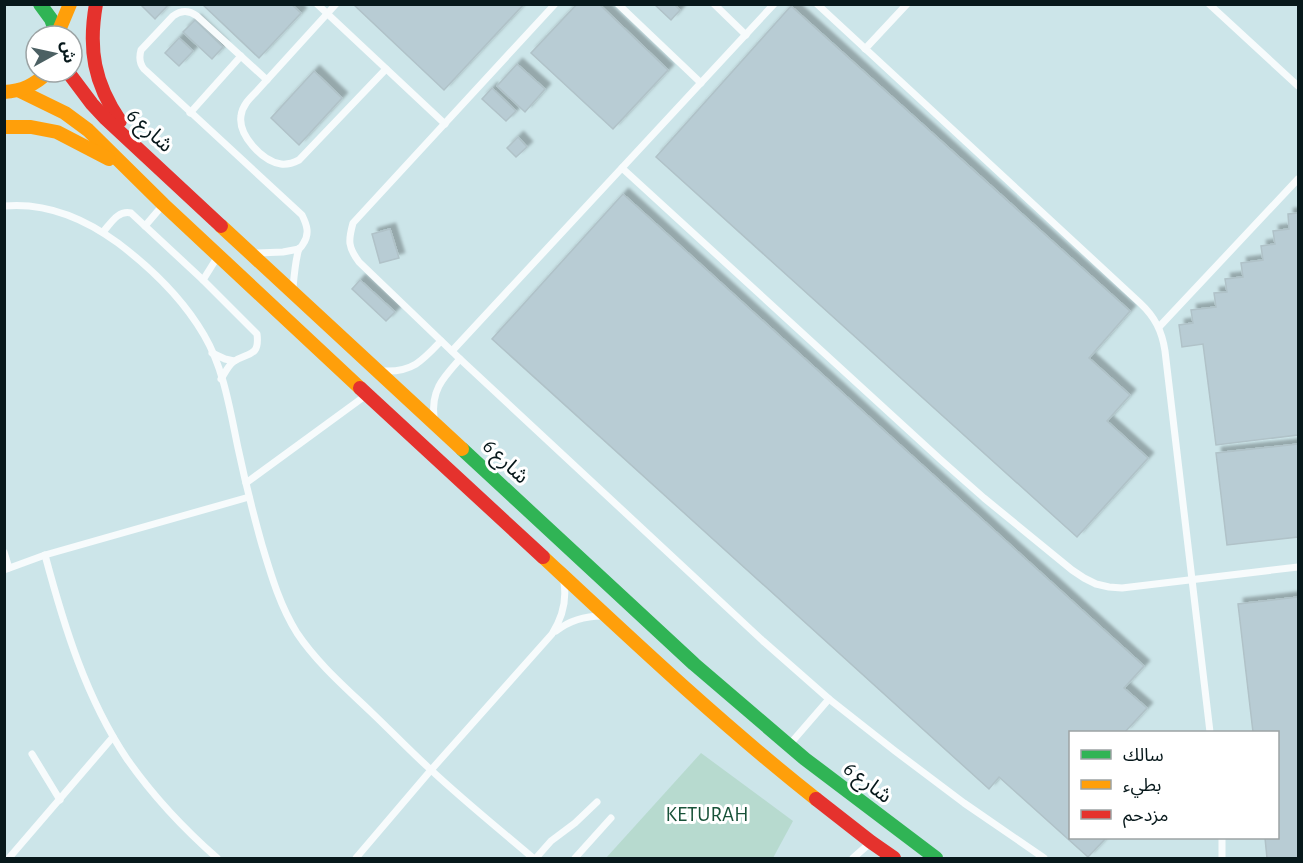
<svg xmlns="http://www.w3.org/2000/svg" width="1303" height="863" font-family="'Alegreya Sans','Noto Sans Arabic',sans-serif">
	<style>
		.green { fill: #b7dacf }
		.building { fill: #b8ccd4; stroke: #b0c2c8; stroke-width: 1.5; filter: url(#shadow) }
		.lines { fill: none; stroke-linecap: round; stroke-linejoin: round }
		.lane { stroke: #f7fbfc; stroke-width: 7 }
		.fast { stroke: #30b455; stroke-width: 14 }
		.slow { stroke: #ff9f0a; stroke-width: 14 }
		.jam { stroke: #e5322d; stroke-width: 14 }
		.labels { text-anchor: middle; stroke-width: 6; stroke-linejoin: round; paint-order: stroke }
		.street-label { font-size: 21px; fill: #07181b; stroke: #fff }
		.park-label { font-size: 21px; fill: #185239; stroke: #fff }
	</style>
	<defs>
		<filter id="shadow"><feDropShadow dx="5.5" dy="-5.5" stdDeviation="1.5" flood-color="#0004"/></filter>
	</defs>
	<rect width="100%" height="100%" fill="#cce5e9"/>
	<path class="green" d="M701,753L793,821L773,858H606Z"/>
	<g class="building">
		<path d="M140,4H169L155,19Z"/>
		<path d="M202,4H291L301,13L259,58Z"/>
		<path d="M353,4H524L444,90Z"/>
		<path d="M577,4H599L668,70L613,129L531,53Z"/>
		<path d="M654,4H674L680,10L671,20Z"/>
		<path d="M791,6L1130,311L1089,358L1130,395L1107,421L1148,458L1077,537L656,157Z"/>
		<path d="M195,20L223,47L212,59L183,32Z"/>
		<path d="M179,38L193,51L179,66L165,53Z"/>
		<path d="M517,64L545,89L525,112L497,86Z"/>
		<path d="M314,71L342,98L299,145L271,118Z"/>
		<path d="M492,88L516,111L506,121L482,99Z"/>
		<path d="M518,137L527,147L516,157L507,148Z"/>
		<path d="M623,194L1144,666L1124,688L1147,708L1125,732H1070V838H1106L1088,857L999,777L989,789L492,339Z"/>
		<path d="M1298,213V435L1216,445L1203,344L1182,347L1179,325L1193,323L1191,310L1216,307L1214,293L1227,292L1225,279L1243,277L1241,263L1263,260L1261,246L1275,244L1273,231L1289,229L1288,214Z"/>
		<path d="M390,229L399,258L380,263L372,234Z"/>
		<path d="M360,280L395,312L386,321L352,289Z"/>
		<path d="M1298,444V537L1227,545L1216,453Z"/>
		<path d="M1298,597V858H1267L1265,838H1278V732H1253L1238,604Z"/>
	</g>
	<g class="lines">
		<g class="lane">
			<path d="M317,4L445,124"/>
			<path d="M336,4L256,92C249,99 242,106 241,116C238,135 262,161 281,164C288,165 293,163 299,160L386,69"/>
			<path d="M555,4L353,223C348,241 348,247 359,262L460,359L763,641L829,699L895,751L964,803L1044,858"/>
			<path d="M618,4L701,83"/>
			<path d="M714,4L746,35"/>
			<path d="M817,4L1140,303C1155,317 1162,331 1165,351L1210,732"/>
			<path d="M1209,4L1298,86"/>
			<path d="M865,49L907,4"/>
			<path d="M267,80L197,16C189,10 181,10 173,16L141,50C139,57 139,63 144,69L302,215C307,225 310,234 303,244C299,251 300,244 298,252C295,264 294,276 293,288"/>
			<path d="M190,113L241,56"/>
			<path d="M622,168L941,460L984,498L1072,570L1084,578L1096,584L1109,587L1122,588L1298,567"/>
			<path d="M4,206C47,202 84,218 118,243C151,268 183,299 204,335C224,369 230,410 238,448C245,481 253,513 262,545C271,575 280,606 297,633C317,663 346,688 371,712C391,731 410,751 430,769C463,800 499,829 533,858"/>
			<path d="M145,226L162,206"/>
			<path d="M103,232C111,223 118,210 131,213L203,280L257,334C260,358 247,352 233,362C228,366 225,373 221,379"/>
			<path d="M257,253L283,252L299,249"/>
			<path d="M203,280L218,256"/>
			<path d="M1159,327L1298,179"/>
			<path d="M452,351L774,4"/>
			<path d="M212,353L225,359L234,361"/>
			<path d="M385,371C413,372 423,360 441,341"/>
			<path d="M434,417C431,390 443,378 460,359"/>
			<path d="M246,483L365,396"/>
			<path d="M4,552L9,568"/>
			<path d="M45,555C64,626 86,698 127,759C153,796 184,829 217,858"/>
			<path d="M4,570L45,555L249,497"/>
			<path d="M556,631C569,621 585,616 602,616"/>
			<path d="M790,744L829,699"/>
			<path d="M32,754L60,800"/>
			<path d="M9,858L113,737"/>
			<path d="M356,858L431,770L552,634C562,618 567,602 564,583"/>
			<path d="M536,858L551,841L575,823L597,802"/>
			<path d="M575,858L611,818"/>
			<path d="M853,858L869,844"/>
			<path d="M1222,858V838"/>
		</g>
		<g class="fast">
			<path d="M40,4L51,19L57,36"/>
			<path d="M462,449L694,664L805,759L936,858"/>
		</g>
		<g class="slow">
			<path d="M57,35L70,4"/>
			<path d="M20,91L65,113L88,130L163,204L360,388"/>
			<path d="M4,92C22,91 35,85 48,72"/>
			<path d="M4,127H31L57,132L109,159"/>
			<path d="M221,226L462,449"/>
			<path d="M543,557C632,640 721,724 816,799"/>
		</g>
		<g class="jam">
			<path d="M96,4C88,49 94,83 120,121"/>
			<path d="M68,72L92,104L106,119L221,226"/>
			<path d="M360,388L543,557"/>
			<path d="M816,799L871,842L894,858"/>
		</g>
	</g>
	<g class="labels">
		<g class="street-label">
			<text transform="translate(150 130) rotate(42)" y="7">شارع 6</text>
			<text transform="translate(506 461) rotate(43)" y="7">شارع 6</text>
			<text transform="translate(868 782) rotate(37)" y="7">شارع 6</text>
		</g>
		<g class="park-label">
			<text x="707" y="821">KETURAH</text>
		</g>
	</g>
	<rect width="1303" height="863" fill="none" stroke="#07181b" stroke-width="12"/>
	<rect x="1069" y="731" width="210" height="108" fill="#ffffff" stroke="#9ca3a4" stroke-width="1.5"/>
	<rect x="1081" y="750" width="30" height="9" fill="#30b455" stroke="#9ca3a4" stroke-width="1.5"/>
	<text x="1123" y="761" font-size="18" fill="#07181b">سالك</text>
	<rect x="1081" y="780" width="30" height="9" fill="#ff9f0a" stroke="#9ca3a4" stroke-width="1.5"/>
	<text x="1123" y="791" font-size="18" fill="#07181b">بطيء</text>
	<rect x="1081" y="810" width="30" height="9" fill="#e5322d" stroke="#9ca3a4" stroke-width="1.5"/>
	<text x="1123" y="821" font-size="18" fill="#07181b">مزدحم</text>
	<g transform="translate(54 54) rotate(82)"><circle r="28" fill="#ffffff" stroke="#9ca3a4" stroke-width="1.5"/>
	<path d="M0-4.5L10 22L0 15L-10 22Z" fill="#4c6063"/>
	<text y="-9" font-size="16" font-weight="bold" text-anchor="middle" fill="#07181b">ش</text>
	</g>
</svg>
